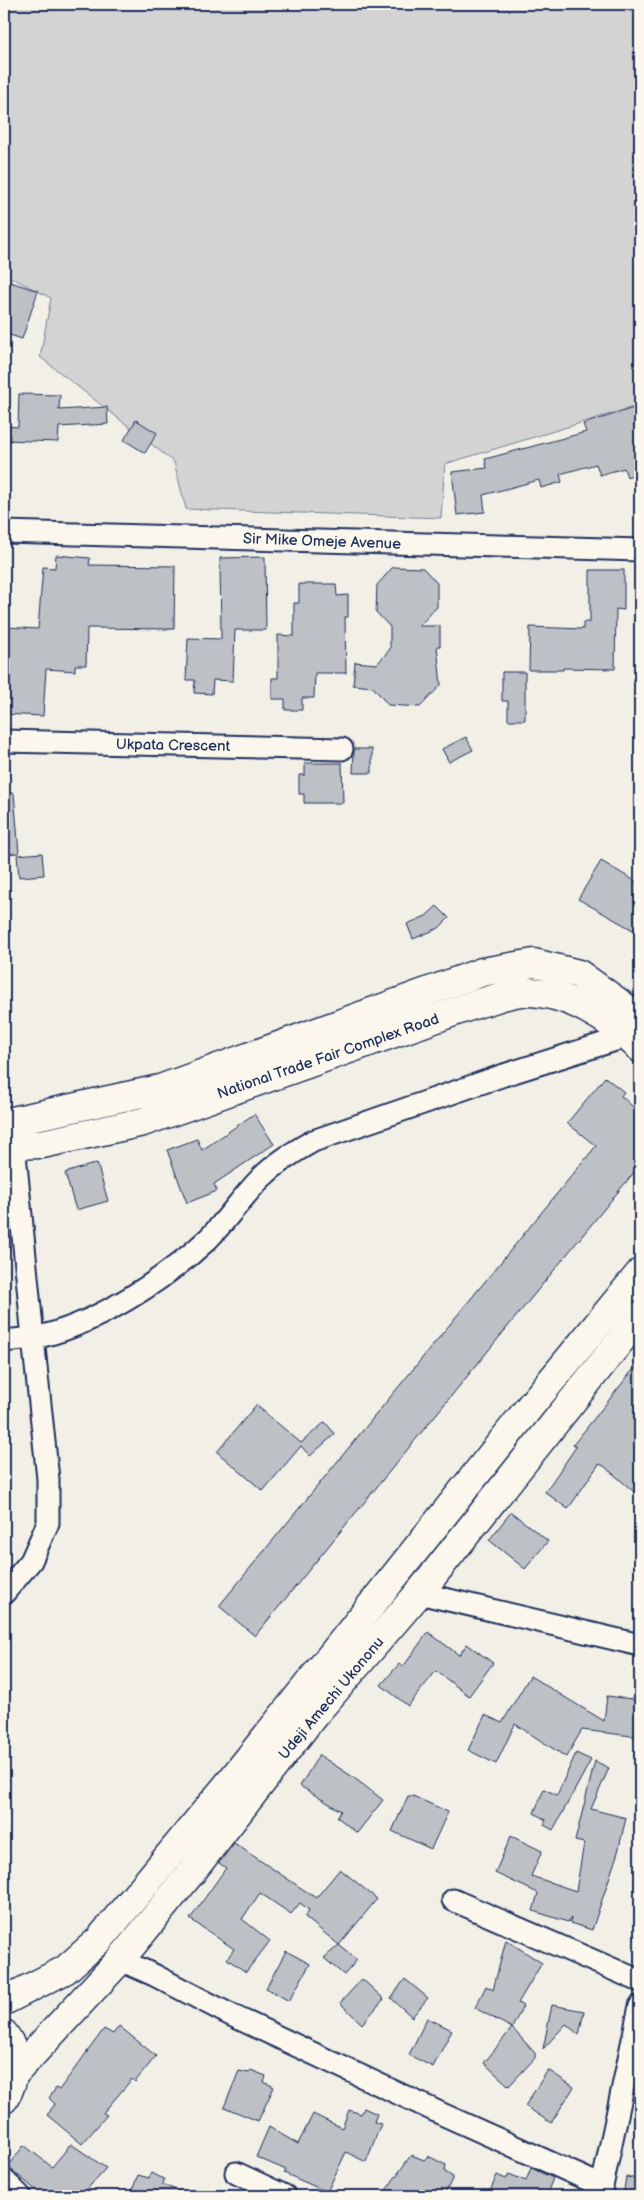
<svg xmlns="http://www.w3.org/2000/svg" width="644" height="2200" font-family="'Balsamiq Sans',sans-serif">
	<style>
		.green { fill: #d2d3d2; stroke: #768198 }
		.building { fill: #bdc0c4; stroke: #1b2f5e }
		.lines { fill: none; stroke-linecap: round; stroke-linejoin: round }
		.minor-casing { stroke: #1b2f5e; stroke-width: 25 }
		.secondary-casing { stroke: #1b2f5e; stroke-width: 31 }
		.minor { stroke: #fbf7ec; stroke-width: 21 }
		.secondary { stroke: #fbf7ec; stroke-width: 28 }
		.labels { text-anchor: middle; stroke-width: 4; stroke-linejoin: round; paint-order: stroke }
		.street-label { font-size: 15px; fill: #1b2f5e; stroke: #fbf7ec }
	</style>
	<rect width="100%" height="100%" fill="#f2efe6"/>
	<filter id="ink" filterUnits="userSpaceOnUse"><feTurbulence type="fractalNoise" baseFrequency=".02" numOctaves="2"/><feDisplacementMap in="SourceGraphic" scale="10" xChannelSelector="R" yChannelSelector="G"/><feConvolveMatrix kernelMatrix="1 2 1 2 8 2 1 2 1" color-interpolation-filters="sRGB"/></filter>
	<g filter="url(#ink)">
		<path class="green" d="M4,4H640V405L445,464L441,518L186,509L174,462L40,357L51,298L4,274Z"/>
		<g class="building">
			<path d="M4,280L38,291L22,339L4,333Z"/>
			<path d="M19,394L60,395L59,410L107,407L108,424L59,427L58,442L4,440V426L18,427Z"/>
			<path d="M640,406V472L627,477L624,468L600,475L596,464L560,474L562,482L541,488L539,480L483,495L485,512L457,515L452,472L487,468L485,459L586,432L583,424Z"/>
			<path d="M136,420L157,433L145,453L124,440Z"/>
			<path d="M56,555L90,558L89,565L175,566L174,629L87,628L86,665H75V671L46,669L43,716L4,714L7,627L38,629L43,567L55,568Z"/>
			<path d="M265,557L266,630H235L233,681L213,680L212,694L194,693L195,680H186L188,638L221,639L220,558Z"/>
			<path d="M393,567L423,568L437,583V607L419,626H440V646H437L441,685L420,707L388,705L373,687L353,685L355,662L377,664L390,649V627L376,612L377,585Z"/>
			<path d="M590,570H624V610L616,609L615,669L563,668V670H529L530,627L583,629V622H590Z"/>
			<path d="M299,584H336L337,596L348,595V617H345L346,673H315L314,698H302V710H285V699H272V678H278V635L294,636V603H299Z"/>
			<path d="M502,672H525V720H508V701H502Z"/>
			<path d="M466,737L473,750L449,762L442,749Z"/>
			<path d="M354,749H372V773H353Z"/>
			<path d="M305,763H342L343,803H304V794H299V775H305Z"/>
			<path d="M4,793H14L19,853L4,854Z"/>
			<path d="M42,853L44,875L19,877L17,855Z"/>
			<path d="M601,861L640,884V934L578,899Z"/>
			<path d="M437,906L449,918L439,928L413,939L407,924L426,916Z"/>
			<path d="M605,1077L624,1092L621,1096L640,1113V1165L255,1636L219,1606L596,1146L567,1123Z"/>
			<path d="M254,1114L274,1144L214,1184L217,1191L187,1203L167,1150L197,1139L202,1150Z"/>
			<path d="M97,1163L108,1201L76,1210L65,1173Z"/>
			<path d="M640,1361V1497L604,1466L599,1464L568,1509L545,1492L576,1447L573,1445Z"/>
			<path d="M256,1405L301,1443L325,1422L335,1434L310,1456L301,1446L263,1491L217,1452Z"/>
			<path d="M511,1512L548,1541L525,1569L489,1540Z"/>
			<path d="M428,1632L459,1655L467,1644L493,1663L469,1696L436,1671L408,1706L381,1685L399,1664L403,1667Z"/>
			<path d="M530,1676L604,1721L607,1696L640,1700V1737L582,1730L566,1757L515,1724L496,1764L468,1750L485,1715L502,1723Z"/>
			<path d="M576,1753L591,1760L553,1830L544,1825L546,1820L534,1813L544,1789L557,1795Z"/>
			<path d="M319,1755L353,1777L383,1800L357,1833L337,1817L341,1811L300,1786Z"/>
			<path d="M595,1761L609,1768L591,1809L626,1818L618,1852L592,1930L570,1923L571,1918L568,1922L533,1911L538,1893L495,1873L511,1836L542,1851L531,1876L576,1891L584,1843L575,1841Z"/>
			<path d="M408,1796H413L448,1812L431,1849L392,1831Z"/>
			<path d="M234,1843L316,1898L340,1869L377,1899L339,1945L305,1917L309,1910L300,1903L291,1914L260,1893L242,1919L270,1941L246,1972L227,1959L234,1949L190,1919L226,1868L219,1863Z"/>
			<path d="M506,1940L542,1963L518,2003L523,2006L512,2028L475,2008L486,1986L493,1990Z"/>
			<path d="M339,1945L357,1960L344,1975L324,1958Z"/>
			<path d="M286,1951L310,1964L289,2001L266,1988Z"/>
			<path d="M362,1979L384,1999L362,2024L340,2003Z"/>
			<path d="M405,1979L428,1998L412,2017L391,1998Z"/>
			<path d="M552,2005L584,2011L579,2035L566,2024L543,2049Z"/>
			<path d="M427,2018L452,2030L433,2067L409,2055Z"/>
			<path d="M119,2026L156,2056L135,2082L132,2079L103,2113L107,2115L82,2144L47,2115L55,2104L49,2098L56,2088L59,2090L104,2029L113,2034Z"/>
			<path d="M512,2028L535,2053V2058L509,2086L484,2063Z"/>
			<path d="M251,2070L266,2076L264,2082L274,2087L258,2121L224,2107L239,2071L249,2073Z"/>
			<path d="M548,2070L574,2087L551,2123L525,2106Z"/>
			<path d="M364,2108L377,2114L374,2122L381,2124L366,2162L346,2152L327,2192L284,2173L286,2170L256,2157L269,2127L298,2144L313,2114L342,2128L349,2110L361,2114Z"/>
			<path d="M71,2144L106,2168L81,2196H43L8,2167L24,2145L52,2167Z"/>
			<path d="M411,2155L424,2160L428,2156L446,2165L445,2172L453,2177L444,2196H382Z"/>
			<path d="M531,2168L553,2178L546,2196H488L497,2175L506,2179L509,2174L526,2181Z"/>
			<path d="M151,2173L164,2179L163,2185L188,2194L187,2196H130L138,2175L149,2178Z"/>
			<path d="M626,2177L640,2179V2196H623Z"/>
		</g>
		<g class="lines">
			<defs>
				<g id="minor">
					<path d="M4,532L640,550"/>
					<path d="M4,741L342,749"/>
					<path d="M14,1144L33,1338C93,1327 164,1280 208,1239C227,1220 242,1197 261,1178C276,1163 295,1151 313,1141L504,1075L628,1036"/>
					<path d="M4,1341L33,1338L48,1479V1523L31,1561L4,1593"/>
					<path d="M419,1593L640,1645"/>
					<path d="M453,1900L640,1981"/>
					<path d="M120,1960L154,1975L229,2014L442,2114L602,2186"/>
					<path d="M236,2173L285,2196"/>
					<path d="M4,2180L20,2196"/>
					<path d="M600,2196L640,2006"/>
				</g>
				<g id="secondary">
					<path d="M4,1122L17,1120L160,1089L482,972L534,963L579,974L640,1018"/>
					<path d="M4,1145L42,1144L143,1122L479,1003C493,1000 510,992 524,992C567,991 610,1019 640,1048"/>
					<path d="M4,2001L65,1970L99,1940L230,1782L532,1404L640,1273"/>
					<path d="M4,2034C19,2053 16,2080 4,2099"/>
					<path d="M14,2074L120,1960L194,1869L314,1715L419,1593L640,1316"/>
				</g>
			</defs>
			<use href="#minor" class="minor-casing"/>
			<use href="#secondary" class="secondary-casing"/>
			<use href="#minor" class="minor"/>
			<use href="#secondary" class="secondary"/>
		</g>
	</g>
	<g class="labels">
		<g class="street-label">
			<text transform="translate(322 541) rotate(2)" y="5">Sir Mike Omeje Avenue</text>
			<text transform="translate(173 745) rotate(1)" y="5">Ukpata Crescent</text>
			<text transform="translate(328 1056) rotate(-19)" y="5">National Trade Fair Complex Road</text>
			<text transform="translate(331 1698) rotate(-50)" y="5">Udeji Amechi Ukononu</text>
		</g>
	</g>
	<rect width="644" height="2200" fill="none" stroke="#fbf7ec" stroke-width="20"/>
	<rect x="10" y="10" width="624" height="2180" fill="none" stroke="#1b2f5e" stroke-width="2" filter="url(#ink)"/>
</svg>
